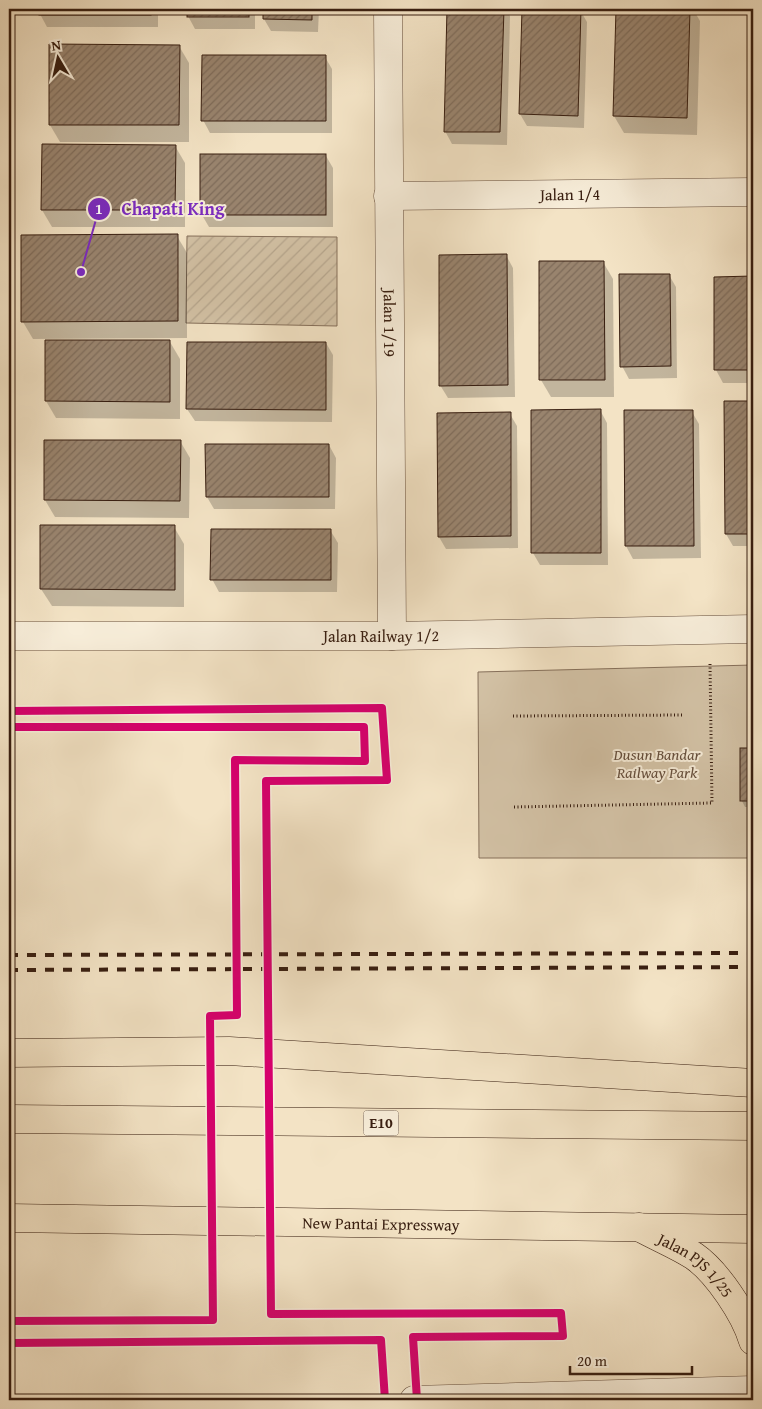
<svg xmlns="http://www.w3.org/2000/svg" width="762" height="1409" font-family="'Gentium Book Plus',serif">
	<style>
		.park { fill: #d3c2a6; stroke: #86705b }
		.garden { fill: url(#garden-furrows); stroke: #86705b }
		.shadow { fill: #0003 }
		.building { fill: url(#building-hatch); stroke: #381e10 }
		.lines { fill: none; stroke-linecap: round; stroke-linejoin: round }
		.minor-casing { stroke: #674f3d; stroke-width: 29 }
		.major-casing { stroke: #381e10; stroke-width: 29 }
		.highway-casing { stroke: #381e10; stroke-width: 29 }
		.path { stroke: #381e10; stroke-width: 3; stroke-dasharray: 1 2.5; stroke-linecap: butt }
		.minor { stroke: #f7edd9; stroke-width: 28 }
		.major { stroke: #f3e3c5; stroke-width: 28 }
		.highway { stroke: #f3e3c5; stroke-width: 28 }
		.rail { stroke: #381e10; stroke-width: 4; stroke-dasharray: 9 9; stroke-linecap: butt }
		.cycleway-casing { stroke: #f7edd9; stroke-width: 11 }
		.cycleway { stroke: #d6006c; stroke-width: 8 }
		.labels { text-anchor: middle; stroke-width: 4; stroke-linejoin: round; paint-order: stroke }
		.shield { fill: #f7edd9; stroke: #715c4c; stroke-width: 1 }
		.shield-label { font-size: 15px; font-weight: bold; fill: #381e10 }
		.street-label { font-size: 16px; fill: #381e10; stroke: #f7edd9 }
		.park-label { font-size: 16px; font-style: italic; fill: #664f3d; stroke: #f7edd9 }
		.leader { fill: none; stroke: #7b2cbf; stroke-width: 2 }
		.callout-dot { fill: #7b2cbf; stroke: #f7edd9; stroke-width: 2 }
		.mark-label { font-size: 15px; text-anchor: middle; font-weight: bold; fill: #fff }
		.callout-label { font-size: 18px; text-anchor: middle; font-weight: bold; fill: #7b2cbf; stroke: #f7edd9; stroke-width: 4; stroke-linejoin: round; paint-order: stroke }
	</style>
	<defs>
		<pattern id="garden-furrows" width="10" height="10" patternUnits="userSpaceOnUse" patternTransform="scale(1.25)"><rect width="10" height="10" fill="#d3c2a6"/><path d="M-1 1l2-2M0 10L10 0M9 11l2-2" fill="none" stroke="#b6a68e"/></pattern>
		<pattern id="building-hatch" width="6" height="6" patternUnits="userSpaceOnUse" patternTransform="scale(1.25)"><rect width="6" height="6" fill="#99846e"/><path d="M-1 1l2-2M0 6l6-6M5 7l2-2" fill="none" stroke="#7e6b59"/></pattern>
	</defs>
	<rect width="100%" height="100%" fill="#f3e3c5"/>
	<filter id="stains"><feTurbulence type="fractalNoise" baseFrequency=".004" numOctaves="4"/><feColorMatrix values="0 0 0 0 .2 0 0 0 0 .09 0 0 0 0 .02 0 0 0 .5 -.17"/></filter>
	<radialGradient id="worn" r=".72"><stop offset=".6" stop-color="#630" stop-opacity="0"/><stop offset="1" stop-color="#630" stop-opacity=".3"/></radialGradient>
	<path class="park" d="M753,665V858H479L478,672Z"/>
	<path class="garden" d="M187,236L337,237V326L186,323Z"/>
	<g class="shadow">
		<path d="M40,9H158V27H47L40,14Z"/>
		<path d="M188,9H255V29H195L188,16Z"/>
		<path d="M264,9H319L318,32L271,31L264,19Z"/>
		<path d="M448,9H506L510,16L507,145L452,144L445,131Z"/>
		<path d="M523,9L580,10L587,22L584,128L527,126L520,114Z"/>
		<path d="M617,9H693L700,21L697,135L624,133L614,116Z"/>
		<path d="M51,45L179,46L189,63V142H60L50,125Z"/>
		<path d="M325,57L332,69V133H210L203,120Z"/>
		<path d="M175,146L185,163V227H52L42,210Z"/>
		<path d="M326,156L333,168V227H209L202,215Z"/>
		<path d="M177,236L187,253V338L33,339L23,322Z"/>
		<path d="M506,255L513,268L515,397L448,398L440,385Z"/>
		<path d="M603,262L613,279L614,397H551L541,380Z"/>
		<path d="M669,275L676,287L677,378L629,379L622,366Z"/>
		<path d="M715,278H753V383H723L716,370Z"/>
		<path d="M46,341L170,342L180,359V419L56,418L46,401Z"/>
		<path d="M188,343H326L333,355L332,422L195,421L187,409Z"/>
		<path d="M753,402V546H733L726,534L725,403Z"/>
		<path d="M600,410L607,423L608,565H540L533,553Z"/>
		<path d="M625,412H692L699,424L701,558L633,559L626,546Z"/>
		<path d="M510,414L517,426L518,548L446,549L439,537Z"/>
		<path d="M180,441L190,458L189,518L55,517L45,500Z"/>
		<path d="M329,445L336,458L335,509H214L207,497Z"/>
		<path d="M42,527H174L184,544V607L52,606L41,589Z"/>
		<path d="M330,530L338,543L337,592H219L212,579Z"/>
		<path d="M753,749V807H745L742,801V750Z"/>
	</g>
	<g class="building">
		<rect x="39" y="9" width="112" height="6"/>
		<rect x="187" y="9" width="62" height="8"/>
		<path d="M263,9H312V20L263,19Z"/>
		<path d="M447,9H504L500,132H444Z"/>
		<path d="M522,9H581L578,116L519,114Z"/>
		<path d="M616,9H690L687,118L613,116Z"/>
		<path d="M49,44L180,45L179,125H49Z"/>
		<path d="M202,55H326V121H201Z"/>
		<path d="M42,144L176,145L175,210H41Z"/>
		<rect x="200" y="154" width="126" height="61"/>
		<path d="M178,234V321L21,322V235Z"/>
		<path d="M507,254L508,385L439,386V255Z"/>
		<path d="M539,261H604L605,380H539Z"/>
		<path d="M619,274H670L671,366L620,367Z"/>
		<path d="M753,276V370H714V277Z"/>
		<path d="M45,340H170V402L45,401Z"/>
		<path d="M187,342H326V410L186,409Z"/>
		<path d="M724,401H753V534H725Z"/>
		<path d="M601,409V553H531V410Z"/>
		<path d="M624,410H693L694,546H625Z"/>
		<path d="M511,412V536L438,537L437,413Z"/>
		<path d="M44,440H181L180,501L44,500Z"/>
		<path d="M205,444H329V497H206Z"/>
		<path d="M40,525H175V590L40,589Z"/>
		<path d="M211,529H331V580H210Z"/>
		<rect x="740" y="748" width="13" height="53"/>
	</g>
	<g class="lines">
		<defs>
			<g id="minor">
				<path id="s1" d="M388,9L392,636"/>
				<path id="s2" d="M388,196L753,192"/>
				<path id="s3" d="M9,636H392L753,629"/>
				<path d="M414,1400L753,1390"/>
			</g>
			<g id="major">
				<path id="s4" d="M639,1227C657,1237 677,1245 694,1256C717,1272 745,1314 753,1341"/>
			</g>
			<g id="highway">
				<path d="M9,1053L229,1051L753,1083"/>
				<path d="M9,1119L753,1126"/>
				<path id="s5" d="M9,1218L753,1229"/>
			</g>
		</defs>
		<use href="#minor" class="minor-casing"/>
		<use href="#major" class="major-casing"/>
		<use href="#highway" class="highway-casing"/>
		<g class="path">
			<path d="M513,716L684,715"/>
			<path d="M514,807L712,803L710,664"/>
		</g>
		<use href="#minor" class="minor"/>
		<use href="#major" class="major"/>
		<use href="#highway" class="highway"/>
		<g class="rail">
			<path d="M9,955L753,953"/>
			<path d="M9,970L753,967"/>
		</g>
		<defs>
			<g id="cycleway">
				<path d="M9,711L382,708L387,780L266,781L271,1314L561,1313L563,1336L413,1337L417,1400"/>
				<path d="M9,727H364L365,761L235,760L237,1015L210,1016L213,1320L9,1321"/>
				<path d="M9,1343L381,1340L385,1400"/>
			</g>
		</defs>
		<use href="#cycleway" class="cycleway-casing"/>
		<use href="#cycleway" class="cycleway"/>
	</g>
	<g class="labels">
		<rect class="shield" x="363.5" y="1110.5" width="35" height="25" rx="4"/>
		<g class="shield-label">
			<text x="381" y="1128">E10</text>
		</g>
		<g class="street-label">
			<text dy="6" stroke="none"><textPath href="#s2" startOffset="182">Jalan 1/4</textPath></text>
			<text dy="6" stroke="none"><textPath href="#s1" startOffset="314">Jalan 1/19</textPath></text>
			<text dy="6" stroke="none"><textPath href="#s3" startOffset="372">Jalan Railway 1/2</textPath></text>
			<text dy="6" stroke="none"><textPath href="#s5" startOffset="372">New Pantai Expressway</textPath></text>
			<text dy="6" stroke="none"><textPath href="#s4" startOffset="69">Jalan PJS 1/25</textPath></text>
		</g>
		<g class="park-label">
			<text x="657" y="760">Dusun Bandar<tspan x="657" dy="18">Railway Park</tspan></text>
		</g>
	</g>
	<path class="leader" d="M81 272L99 209"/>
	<g class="callout-dot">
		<circle cx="81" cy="272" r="5"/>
		<circle cx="99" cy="209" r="12"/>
	</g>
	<g class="mark-label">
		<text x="99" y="214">1</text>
	</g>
	<g class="callout-label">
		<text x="173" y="215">Chapati King</text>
	</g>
	<rect width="762" height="1409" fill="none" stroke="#f3e3c5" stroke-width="30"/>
	<rect x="10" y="10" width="742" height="1389" fill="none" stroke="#381e10" stroke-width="2.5"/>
	<rect x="15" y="15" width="732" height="1379" fill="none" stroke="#381e10"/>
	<g transform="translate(58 58) rotate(351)" stroke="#f7edd9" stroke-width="4" paint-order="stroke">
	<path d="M0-4L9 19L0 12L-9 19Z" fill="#381e10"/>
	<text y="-8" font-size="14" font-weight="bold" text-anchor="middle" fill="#381e10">N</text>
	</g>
	<path d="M570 1366v8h122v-8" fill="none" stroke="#381e10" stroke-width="2.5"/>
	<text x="577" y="1366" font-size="15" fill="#381e10" stroke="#f7edd9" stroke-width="4" paint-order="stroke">20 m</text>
	<rect width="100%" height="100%" filter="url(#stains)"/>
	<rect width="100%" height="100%" fill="url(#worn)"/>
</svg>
